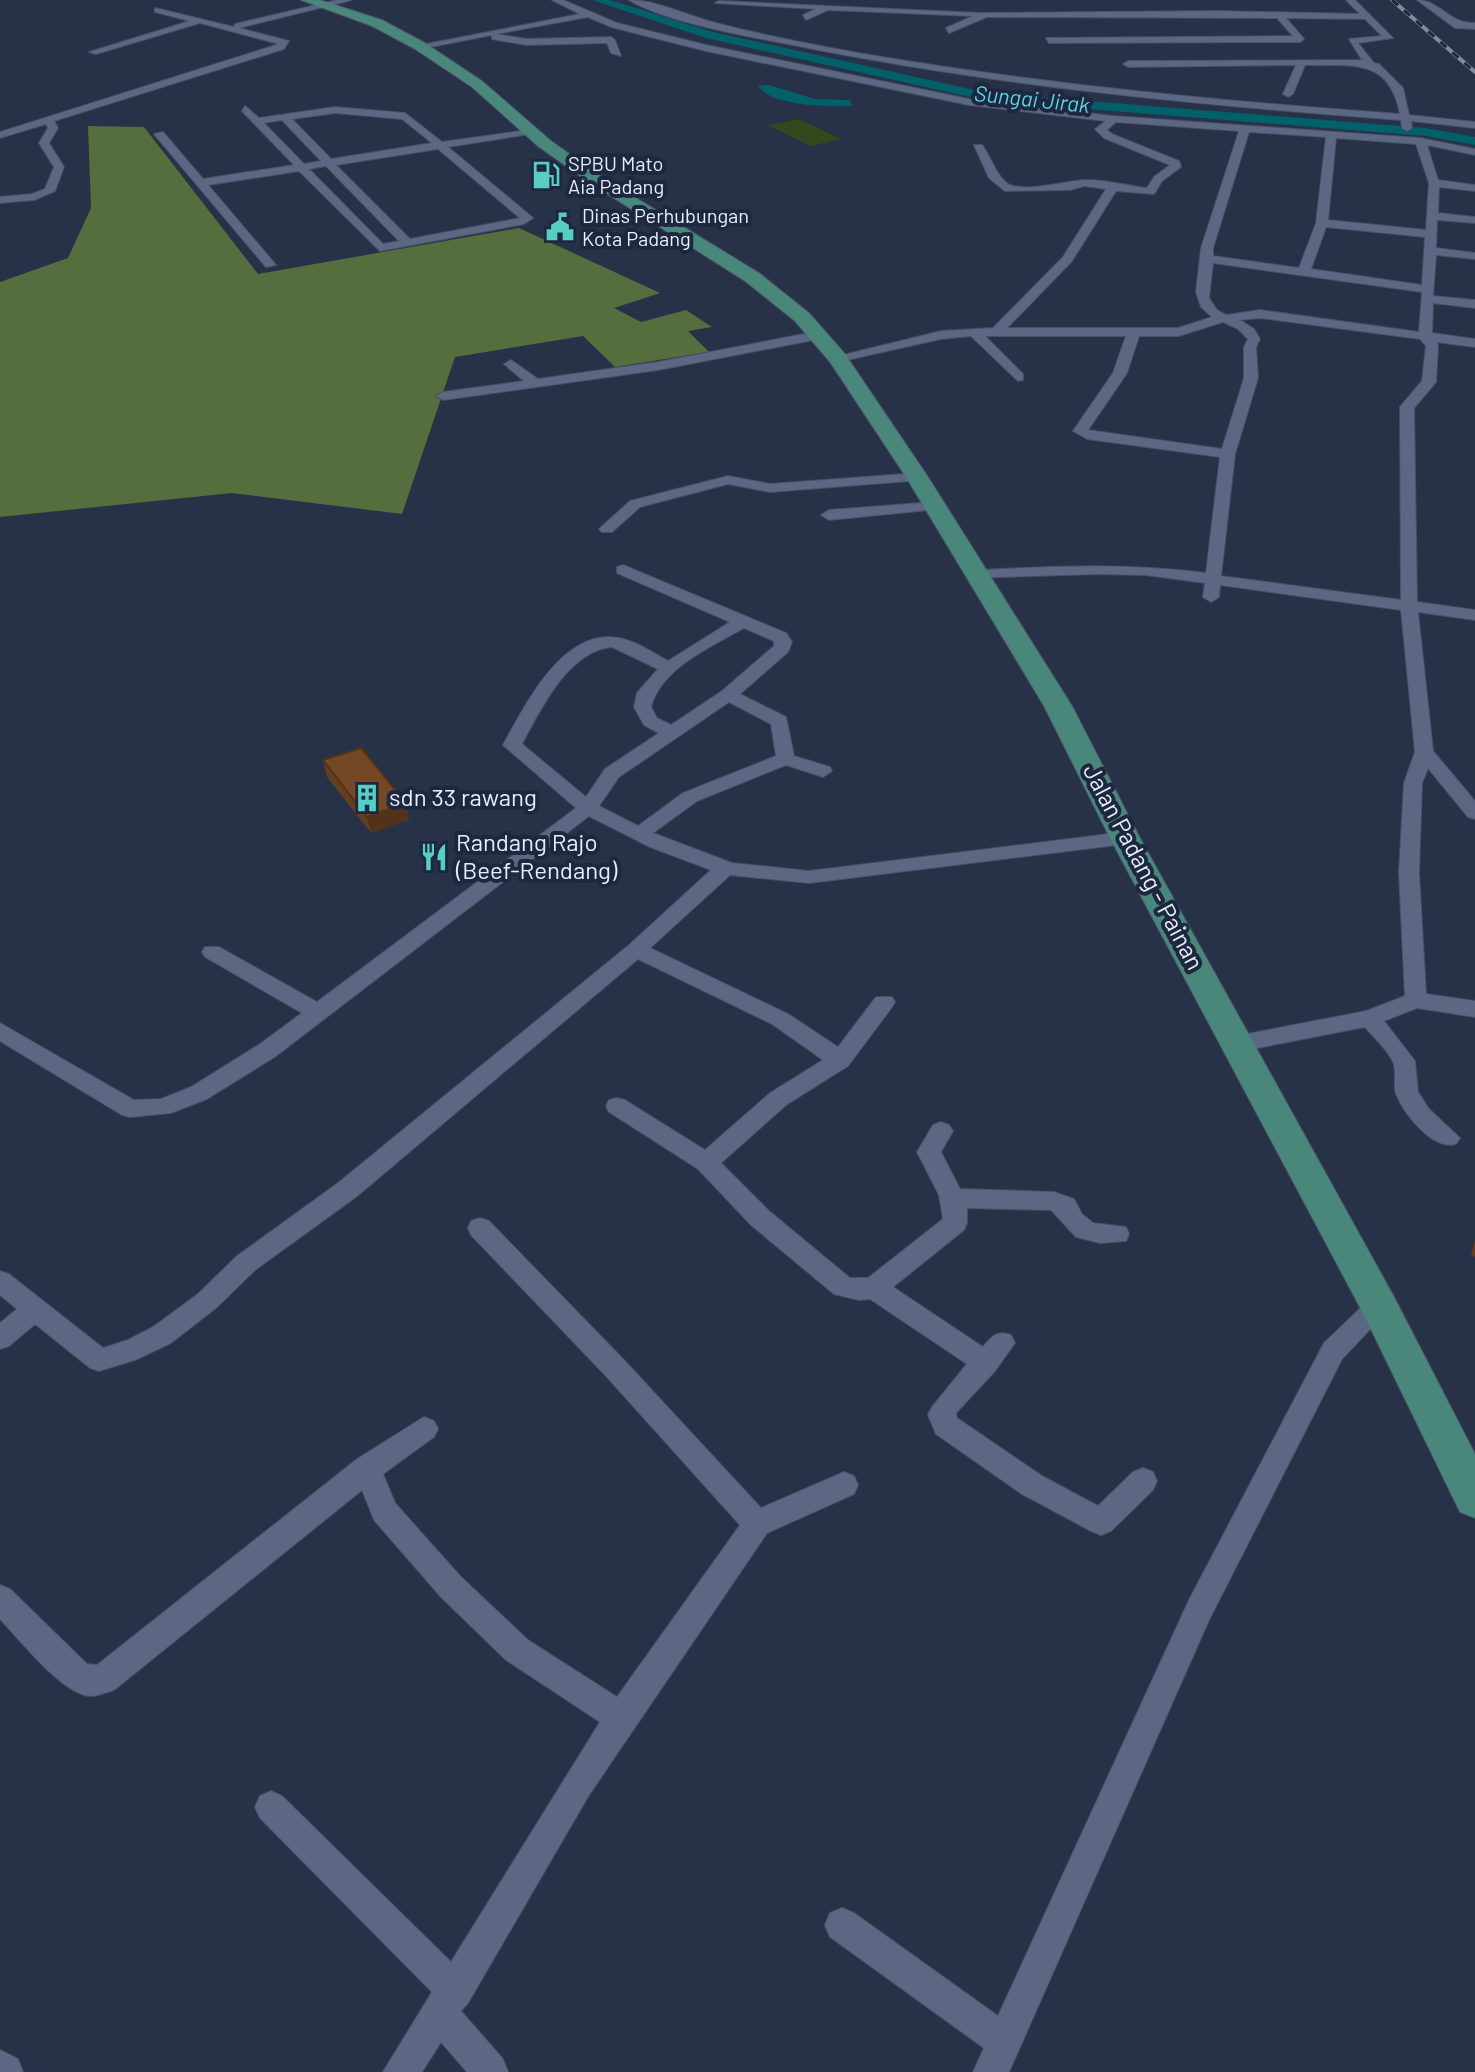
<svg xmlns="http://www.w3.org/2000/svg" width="1475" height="2072" font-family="Barlow,sans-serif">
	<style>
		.green { fill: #33491c }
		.forest { fill: #556e3d }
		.water { fill: #00616b }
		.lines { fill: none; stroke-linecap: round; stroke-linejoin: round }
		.canal { fill: #00616b; fill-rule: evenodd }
		.minor-casing { stroke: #484f64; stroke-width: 2 }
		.primary-casing { stroke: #484f64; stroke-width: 2 }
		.minor { fill: #5c6883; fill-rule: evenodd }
		.primary { fill: #49877b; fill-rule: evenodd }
		.rail-casing { stroke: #818a9e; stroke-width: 4 }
		.rail { stroke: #1d273d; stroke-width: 3; stroke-dasharray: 8; stroke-linecap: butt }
		.wall { fill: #643e20 }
		.shaded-wall { fill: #51321a }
		.building { fill: #744825; stroke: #51321a; stroke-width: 2 }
		.labels { text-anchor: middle; stroke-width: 8; stroke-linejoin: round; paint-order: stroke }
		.far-poi-label { font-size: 20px; fill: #e6edfd; stroke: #1d273d; text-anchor: start }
		.far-water-label { font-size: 22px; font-style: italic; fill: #5cd2e3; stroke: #1d273d }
		.poi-label { font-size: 24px; fill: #e6edfd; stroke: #1d273d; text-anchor: start }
		.street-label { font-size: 24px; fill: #e6edfd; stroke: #1d273d }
	</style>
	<rect width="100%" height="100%" fill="#273148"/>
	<path class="green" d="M799,119L841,139L810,146L768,125Z"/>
	<path class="forest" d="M88,126L144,127L258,274L519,228L660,293L614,308L641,322L686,310L712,327L688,331L709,352L615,367L583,336L455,357L402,514L232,493L0,517V282L68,258L91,208Z"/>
	<path class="water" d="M769,85L815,99L850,100L852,106C828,107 773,107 758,86Z"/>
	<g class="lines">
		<path class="canal" d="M592,0H610L713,32L988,93L1426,128L1475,137V145L1426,136L988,101L706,38Z"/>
		<defs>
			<g id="minor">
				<path d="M337,0H352L239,28L289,41L284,49L54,121L58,128L49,143L64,167L55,191L34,200L0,203V197L32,194L45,189L54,167L39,143L48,128L46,124L0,138V132L279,44L200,23L96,54L89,52L190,21L155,12V8L234,27L235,24Z"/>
				<path d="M552,0H563L617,23L706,45L969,99L1113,116L1420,138L1475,149V155L1427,145L1438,180L1475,185V191L1439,187L1438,213L1475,217V223L1437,220L1436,248L1475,253V259L1436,255L1433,296L1475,300V308L1433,303L1432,333L1475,339V347L1436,342L1438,345L1436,382L1414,408L1417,602L1475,610V620L1418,612L1433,751L1475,801V819L1468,817L1428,768L1422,783L1419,873L1426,994L1475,1001V1017L1417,1008L1384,1021L1415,1061L1418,1092L1429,1109L1460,1138L1456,1144C1433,1151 1404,1114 1396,1094C1393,1085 1397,1072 1393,1062C1388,1050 1373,1037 1365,1027L1237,1052L1229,1050L1226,1044L1229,1038L1237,1036L1366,1011L1405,996L1399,873L1404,783L1415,752L1401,610L1220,585L1219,597L1211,602L1203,597L1205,583L1146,575L1098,574L973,578V572L979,570C1058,566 1127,563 1206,573L1220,457L1087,439L1073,431L1113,373L1126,336H985L1023,374V380L1018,381L971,336L941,339L838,362L831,358L941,331L993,328L1063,257L1106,189L1084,186L1070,190L1005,191L989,178L974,145H982C991,156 997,179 1010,185C1028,192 1066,181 1084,180C1104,179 1127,186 1147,188L1154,177L1170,165L1104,138L1095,129L1106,121L969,105L706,51L611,27L588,17L496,34L526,39L611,37L615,40L621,56L611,53L607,43L526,45L492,39V35L420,49L416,46L580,14ZM1116,122L1239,131L1201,248L1196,292L1201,307L1212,317L1178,328H1007L1072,261L1116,191L1154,194L1162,181L1181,167L1179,161L1112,134L1107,130ZM1249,132L1326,137L1316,223L1299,268L1213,256V248ZM1336,138L1416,144L1429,183L1426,230L1328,220ZM1326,227L1425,237L1422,285L1311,269ZM1213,263L1422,292L1419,332L1260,310L1226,315L1217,310L1209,298ZM1260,318L1420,339L1426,346L1422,381L1400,407L1401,600L1221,576L1235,454L1258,378L1256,347L1260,339L1254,329L1240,320ZM1223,322L1238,329L1248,339L1244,347V378L1222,449L1088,430L1127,373L1139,336H1179Z"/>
				<path d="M629,0C657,0 688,16 716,23C765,36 815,45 864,54C1042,84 1220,101 1400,114C1389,57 1352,66 1305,65L1293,94L1288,97L1283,94L1296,65L1128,67L1123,64L1128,61L1362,60L1349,39L1382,36L1365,19L1286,18L1304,39L1300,42L1049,43L1046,38L1293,36L1277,18L987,17L949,33L946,28L973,16L828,10L806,20L803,15L816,9L715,3L719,1L981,13L1217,11L1360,14L1346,0H1355L1393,38L1358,43L1374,63L1379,64L1403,88L1409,115L1475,122V128L1411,121L1412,128L1407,131L1402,128L1401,120C1198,105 997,86 798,46C753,37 666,23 629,0Z"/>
				<path d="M1417,0C1440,0 1447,23 1475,23V29L1455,28Z"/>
				<path d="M245,106L259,118L335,107L405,113L442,142L534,129V133L530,134L448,147L533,218L524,224L380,251L299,171L208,185L276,265L266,267L154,134L163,132L203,179L294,165L242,111ZM335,113L402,119L432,143L331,159L292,119ZM282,120L321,161L304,164L264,123ZM438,149L520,218L410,239L336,165ZM326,166L399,241L383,244L309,169Z"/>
				<path d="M820,331L826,335L824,338L658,370L443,400L436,396L443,392L524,381L504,364L511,360L538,379L658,362Z"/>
				<path d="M917,473L922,474V480L770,492L728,484L640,507L612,532H602L599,529L630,501L728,476L770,484Z"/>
				<path d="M934,502L941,506L939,509L829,520L821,515L829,510Z"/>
				<path d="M623,565L786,633L792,642L788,652L740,694L786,717L794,756L830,767L832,771L823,777L786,765L697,801L653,833L732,863L809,871L1125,832L1135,838L1125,844L809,883L730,875L650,948L788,1014L838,1047L876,997H892L895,1002L892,1007L848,1066L786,1105L721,1163L769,1211L850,1278H868L943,1219L939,1195L917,1152L933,1125L941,1122L949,1125L953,1131L941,1152L960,1189L1054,1192L1074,1199L1082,1214L1093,1223L1126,1227L1129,1234L1126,1241L1100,1243L1076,1237L1051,1210L967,1208V1223L964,1230L893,1287L983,1347C992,1336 997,1330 1011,1335L1015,1343L995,1371L956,1413L957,1418L1042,1476L1098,1506L1133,1472L1143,1468L1153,1472L1157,1481L1153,1490L1111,1531L1101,1535L1091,1531L1022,1494L936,1434L928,1415L932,1407L967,1364L870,1299L859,1300L834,1294L751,1225L698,1169L609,1112L606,1106L609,1100L617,1098L625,1100L705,1150L770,1093L823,1060L772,1024L638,959L356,1197L255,1270L216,1308L171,1343L135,1360L99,1371L90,1368L35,1324L9,1346L0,1349V1323L17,1309L0,1295V1271L9,1274L103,1348L128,1340L153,1327L198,1294L237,1256L338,1183L629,945L711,870L650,847L589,816L276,1056L207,1099L171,1113L130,1117L122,1115L0,1041V1023L134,1100L161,1099L191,1087L260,1044L302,1013L205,957L202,952L205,947H219L317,1002L576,808L503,745C525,706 558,637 609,637C630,637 650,651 668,661L730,622L617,573V567ZM744,628L774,641V646L722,691L671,725L657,718L651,707C661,668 711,647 744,628ZM612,647L658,669L637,693L634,707L644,725L659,733L605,769L586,797L522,744C541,709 568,651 612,647ZM729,702L771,724L776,756L683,793L638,826L599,806L619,777Z"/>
				<path d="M480,1218L489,1221L624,1360L761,1508L844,1472L854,1476L858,1485L854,1494L767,1533L589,1795L468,2003L461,2011L503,2059L508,2072H467L441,2042L422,2072H383L432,1992L260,1818L255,1807L260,1796L271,1791L282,1796L451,1962L600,1722L506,1660L441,1597L374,1520L362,1490L114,1690C104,1693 94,1698 84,1695C56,1686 21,1641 0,1619V1585L10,1589L87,1664L97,1665L357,1459L424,1417L434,1421L438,1429L434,1437L383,1474L395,1503L461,1577L528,1640L617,1697L740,1525L606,1376L471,1235L468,1228L471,1221Z"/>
				<path d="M1379,1295L1388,1299L1392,1306L1342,1359L1209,1620L1009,2072H973L984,2048L830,1937L825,1925L830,1913L842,1908L854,1913L998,2016L1189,1600L1324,1343L1370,1299Z"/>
				<path d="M0,2050L18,2059L23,2072H0Z"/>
			</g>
			<path id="primary" d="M301,0H320L382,20L425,43L482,81L551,141L602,177L759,273L809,313L845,354L928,477L1072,706L1140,838L1393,1295L1475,1454V1518L1460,1512L1363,1313L1110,838L1044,706L906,477L830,362L795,321L745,281L590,183L539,147L472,87L415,49L372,26Z"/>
		</defs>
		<use href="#minor" class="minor-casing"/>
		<use href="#primary" class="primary-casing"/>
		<use href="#minor" class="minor"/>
		<use href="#primary" class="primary"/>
		<defs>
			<path id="rail" d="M1392,0L1475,72"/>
		</defs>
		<use href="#rail" class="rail-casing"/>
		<use href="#rail" class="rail"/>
	</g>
	<g class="wall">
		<path d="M323,760L406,803L409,820L371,833L327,777Z"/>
		<path d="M1475,1240V1257L1471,1255Z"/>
	</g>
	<path class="shaded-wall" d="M406,803L409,820L371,833L367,817Z"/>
	<path class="building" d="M361,748L406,803L367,817L323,760Z"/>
	<defs>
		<symbol id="fuel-bare" viewBox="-9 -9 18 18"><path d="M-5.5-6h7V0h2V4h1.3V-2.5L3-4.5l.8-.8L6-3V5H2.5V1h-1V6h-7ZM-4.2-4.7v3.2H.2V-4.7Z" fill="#56cec4" stroke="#1d273d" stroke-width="2.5" paint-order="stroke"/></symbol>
		<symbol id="civic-bare" viewBox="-9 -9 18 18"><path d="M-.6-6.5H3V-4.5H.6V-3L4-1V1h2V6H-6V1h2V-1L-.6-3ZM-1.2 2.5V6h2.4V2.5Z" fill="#56cec4" stroke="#1d273d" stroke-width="2.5" paint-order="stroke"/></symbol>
		<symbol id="building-bare" viewBox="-9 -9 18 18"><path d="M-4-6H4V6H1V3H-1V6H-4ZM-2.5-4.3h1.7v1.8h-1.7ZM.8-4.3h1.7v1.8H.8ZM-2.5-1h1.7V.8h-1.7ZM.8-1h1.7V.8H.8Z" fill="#56cec4" stroke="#1d273d" stroke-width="2.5" paint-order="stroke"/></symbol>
		<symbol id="restaurant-bare" viewBox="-9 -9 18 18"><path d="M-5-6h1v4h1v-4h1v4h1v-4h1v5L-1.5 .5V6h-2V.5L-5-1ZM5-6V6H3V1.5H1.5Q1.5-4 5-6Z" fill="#56cec4" stroke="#1d273d" stroke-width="2.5" paint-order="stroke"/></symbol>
	</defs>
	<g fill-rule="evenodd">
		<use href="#fuel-bare" x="526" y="155" width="40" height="40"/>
		<use href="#civic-bare" x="540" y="207" width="40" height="40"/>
		<use href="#building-bare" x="347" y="778" width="40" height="40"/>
		<use href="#restaurant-bare" x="414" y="837" width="40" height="40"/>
	</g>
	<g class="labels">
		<g class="far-poi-label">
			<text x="568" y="171">SPBU Mato<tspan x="568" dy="23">Aia Padang</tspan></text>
			<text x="582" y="223">Dinas Perhubungan<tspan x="582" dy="23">Kota Padang</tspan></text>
		</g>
		<g class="far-water-label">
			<text transform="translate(1032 99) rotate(6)" y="8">Sungai Jirak</text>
		</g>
		<g class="poi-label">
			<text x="389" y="806">sdn 33 rawang</text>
			<text x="456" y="851">Randang Rajo<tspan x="456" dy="28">(Beef-Rendang)</tspan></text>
		</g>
		<g class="street-label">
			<text transform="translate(1143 867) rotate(62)" y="8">Jalan Padang - Painan</text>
		</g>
	</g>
</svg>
